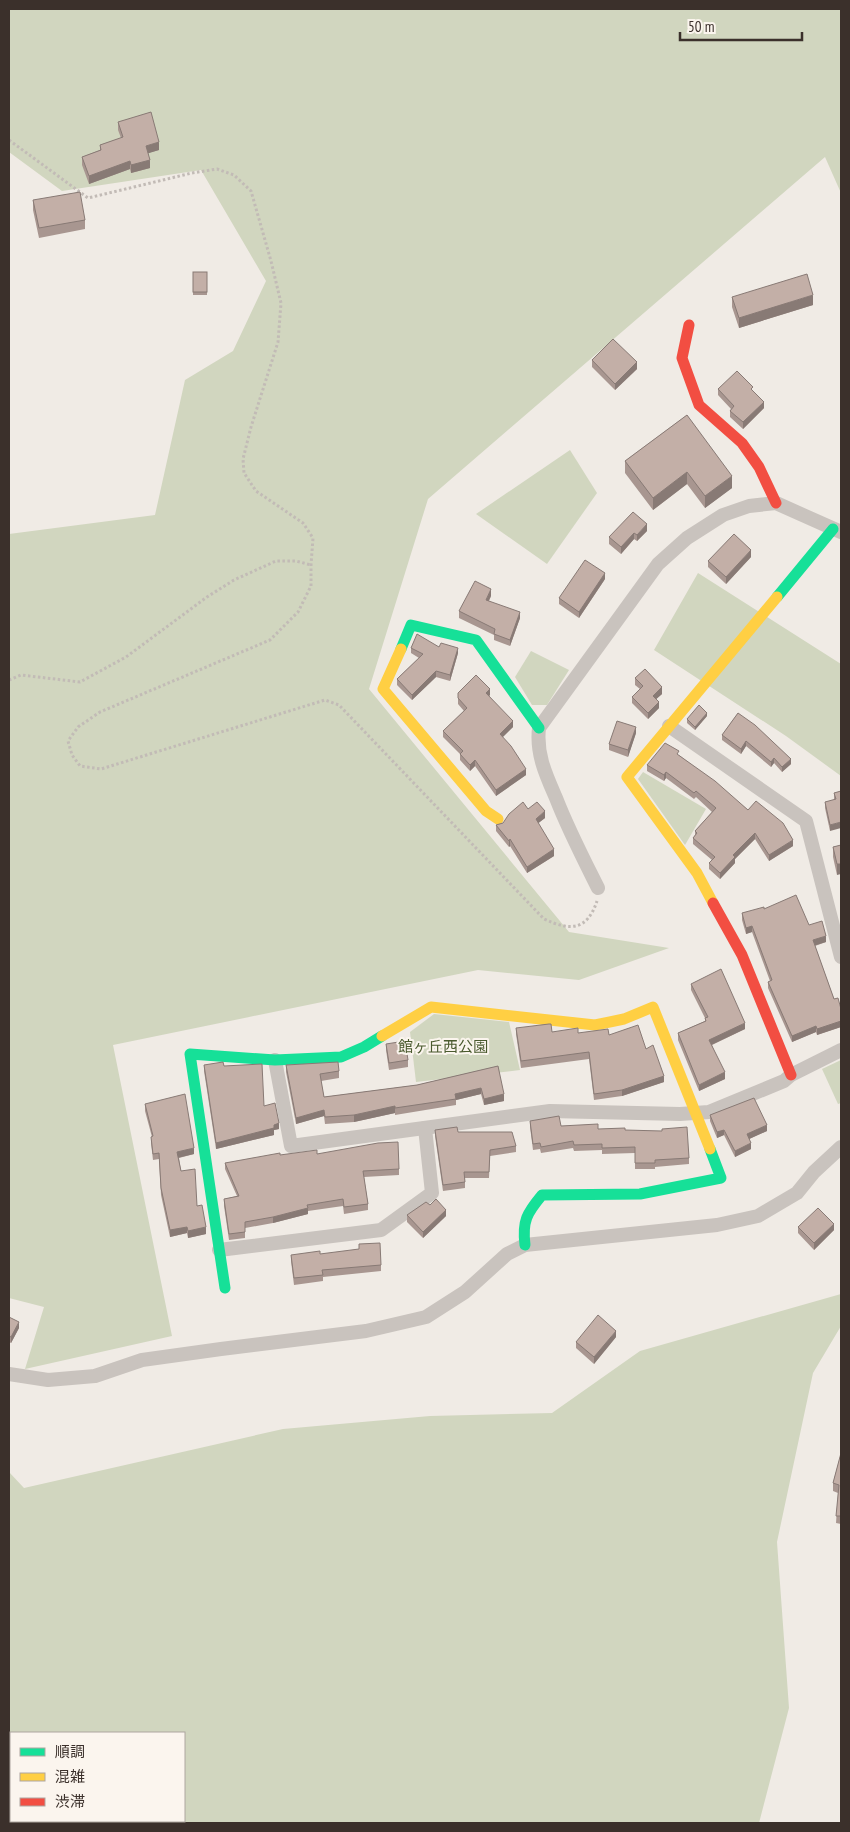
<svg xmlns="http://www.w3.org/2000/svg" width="850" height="1832" font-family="'PT Sans Narrow','Noto Sans JP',sans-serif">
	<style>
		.green { fill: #d1d6bf; fill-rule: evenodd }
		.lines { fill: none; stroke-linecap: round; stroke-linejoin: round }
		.path { stroke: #c2bbb6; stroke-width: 3; stroke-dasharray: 2.5 2.5; stroke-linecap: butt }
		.street { stroke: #c9c3be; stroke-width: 14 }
		.fast { stroke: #16e098; stroke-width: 11 }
		.slow { stroke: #ffcf43; stroke-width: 11 }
		.jam { stroke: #f24e42; stroke-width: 11 }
		.wall { fill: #a89690 }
		.shaded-wall { fill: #887a75 }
		.building { fill: #c3afa7; stroke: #887a75 }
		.labels { text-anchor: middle; stroke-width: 4; stroke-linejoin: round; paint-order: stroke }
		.park-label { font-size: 15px; fill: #4a5a2e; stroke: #fbf5ee }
	</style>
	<rect width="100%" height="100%" fill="#f0ebe5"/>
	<g class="green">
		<path d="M9,9H841V193L825,157L428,499L369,689L569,932L669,948L579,980L478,970L113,1045L172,1336L25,1369L44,1307L9,1298V534L155,515L185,380L233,351L266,281L201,170L62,191L9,152Z"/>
		<path d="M570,450L597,493L547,564L476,514Z"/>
		<path d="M698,573L841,664V776L786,736L654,650Z"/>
		<path d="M531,651L569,670L547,705H532L515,677Z"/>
		<path d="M643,772L706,809L685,845L638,779Z"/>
		<path d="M434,1014L509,1022L520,1070L416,1082L410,1032Z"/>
		<path d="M841,1060V1103L838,1104L822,1069Z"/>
		<path d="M841,1294V1326L813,1373L777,1542L789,1708L759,1823H9V1472L24,1488L283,1429L430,1416L552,1413L640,1351ZM184,1733V1821H11V1733Z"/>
	</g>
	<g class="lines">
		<g class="path">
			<path d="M9,140L88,198L192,173L217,169L234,175L251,191L271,261L281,303L278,342L251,427L243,459L244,473L256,491L303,523L313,538L311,565V586L298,612L270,640L100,712L78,727L68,741L72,755L80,766L101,769L325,700L339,705L544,919C570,931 587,931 597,901"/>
			<path d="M9,680L21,675L80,682L126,657L207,597L234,580L276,561H296L311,565"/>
		</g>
		<g class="street">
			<path d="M669,726L806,821L841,957"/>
			<path d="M598,888C583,858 568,829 556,798C546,775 536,754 539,728L658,564L687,538L723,515L749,506L776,503L841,532"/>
			<path d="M275,1060L291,1146L550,1111L680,1114L709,1112L784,1081L791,1075L841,1050"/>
			<path d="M219,1250L381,1230L432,1193L425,1128"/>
			<path d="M9,1374L48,1380L95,1376L142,1360L221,1349L366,1331L426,1317L465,1292L507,1254L525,1245L717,1225L758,1216L797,1193L814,1172L841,1147"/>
		</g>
		<g class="fast">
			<path d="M777,597L833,529"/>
			<path d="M401,649L411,625L476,640L539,728"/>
			<path d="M525,1245C522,1221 527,1213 542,1195L640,1194L721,1178L710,1149"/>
			<path d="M225,1288L190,1054L275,1060L341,1057L364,1047L382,1036"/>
		</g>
		<g class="slow">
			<path d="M401,649L383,689L486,811L498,819"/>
			<path d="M713,903L697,873L627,777L777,597"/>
			<path d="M382,1036L431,1007L595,1025L624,1019L653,1007L710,1149"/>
		</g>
		<g class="jam">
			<path d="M689,325L682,358L699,405L742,443L759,467L776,503"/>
			<path d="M713,903L742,955L791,1075"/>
		</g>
	</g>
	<g class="wall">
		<path d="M118,122L159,150L148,153L150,168L131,173L130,169L89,184L82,165V157L100,150V145L121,138L118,130Z"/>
		<path d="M33,200L85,220V229L39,238L33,210Z"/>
		<rect x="193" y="272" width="14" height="23"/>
		<path d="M732,297L813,305L739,328L732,307Z"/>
		<path d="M592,360L637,369L615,390L592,367Z"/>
		<path d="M718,389L753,391L764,408L743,429L730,417V411L731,409L718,395Z"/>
		<path d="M687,415L732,488L705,508L687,484L653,510L625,473V461Z"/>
		<path d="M647,531L637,541L634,539L621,554L609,544V537Z"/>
		<path d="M751,557L726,584L708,567V561Z"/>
		<path d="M605,579L579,618L559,604V598Z"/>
		<path d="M491,596L489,601L520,618L510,646L494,640V635L459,618V611Z"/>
		<path d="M439,647L458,653L450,681L436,677L412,700L397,685V679L419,658L411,653V648Z"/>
		<path d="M635,678L662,694L656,699L659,708L648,719L632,703V697L640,689L635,685Z"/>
		<path d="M458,693L490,695L489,696L513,727L502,737L526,775L496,796L475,766L470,771L460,760V754L443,737V731L464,711L458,704Z"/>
		<path d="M738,713L791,764L782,772L774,763L771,767L746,746L741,754L722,740V735Z"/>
		<path d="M707,716L695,730L687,723V719Z"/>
		<path d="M636,733L628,757L609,750V744Z"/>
		<path d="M679,755L748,810L793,846L769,861L755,839L735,859V863L720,879L709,869V863L712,860L693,844V838L695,835V831L712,812L696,797L694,799L666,778L664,781L647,771V765Z"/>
		<path d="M841,791L830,831L825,808V802L834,800V793Z"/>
		<path d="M528,809L545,818L538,823L554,856L527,873L510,846L509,847L496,831V825L503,823Z"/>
		<path d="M841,845L837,875L833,857V847Z"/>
		<path d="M764,909L809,925L826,942L815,946L834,999L841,1009V1027L817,1035L816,1032L792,1042L768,988V982L770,981L752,932L746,934L742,920V913Z"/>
		<path d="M691,984L745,1029L712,1045L725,1079L699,1091L678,1040V1033L705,1021V1018L691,990Z"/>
		<path d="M516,1028L552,1032L578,1033L646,1049L664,1082L622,1096L594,1100L589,1059L521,1068L516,1034Z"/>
		<path d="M386,1044L408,1060V1067L389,1070L386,1050Z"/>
		<path d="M204,1065L224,1066L264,1106L279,1129L274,1130V1135L216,1149L204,1071Z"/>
		<path d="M286,1065L339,1071V1078L321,1081L324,1097L417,1085L498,1066L504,1101L484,1105L481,1094L456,1100V1105L395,1115V1113L354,1122L325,1124L324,1116L296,1124L286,1072Z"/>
		<path d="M145,1104L194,1154L179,1158L181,1171L197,1206L206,1234L188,1238L187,1233L170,1237L161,1195L159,1159L153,1160L151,1143L152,1137L145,1111Z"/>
		<path d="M710,1115L767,1131L749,1139L751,1149L735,1157L724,1135L717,1138L710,1121Z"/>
		<path d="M530,1121L561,1126L598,1129L625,1130L689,1158V1164L655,1167V1169H635V1153L602,1154V1150L574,1151L573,1148L541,1153L540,1149L533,1150L530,1127Z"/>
		<path d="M435,1130L458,1132L516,1146V1152L490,1156L489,1178H465V1188L443,1191L435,1136Z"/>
		<path d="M317,1154L399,1169V1175L364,1177L368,1204V1210L344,1214L343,1206L308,1211V1214L273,1223L245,1228V1238L229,1240L224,1206V1199L237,1196L225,1169V1163Z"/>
		<path d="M430,1205L446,1216L423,1238L407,1222V1215Z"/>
		<path d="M798,1227L834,1230L814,1250L798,1233Z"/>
		<path d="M320,1254L381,1265V1271L323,1277V1281L294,1285L291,1261V1255Z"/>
		<path d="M9,1317L19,1328L11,1343L9,1342Z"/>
		<path d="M616,1337L594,1364L576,1348V1342Z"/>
		<path d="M841,1453V1524L836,1523L838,1493L833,1491V1483Z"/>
	</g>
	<g class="shaded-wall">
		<path d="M159,142V150L146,154V146Z"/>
		<path d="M150,160V168L131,173V165Z"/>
		<path d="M130,161V169L89,184V176Z"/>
		<path d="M813,295V305L739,328V318Z"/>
		<path d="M637,362V369L615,390V384Z"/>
		<path d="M764,402V408L743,429V422Z"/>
		<path d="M687,472V484L653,510V498Z"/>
		<path d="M732,476V488L705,508V496Z"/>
		<path d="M647,524V531L637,541V535Z"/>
		<path d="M634,533V539L621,554V547Z"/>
		<path d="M751,550V557L726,584V577Z"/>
		<path d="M605,573V579L579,618V612Z"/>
		<path d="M491,589V596L486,606V600Z"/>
		<path d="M520,612V618L510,646V640Z"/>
		<path d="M458,648V653L450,681V675Z"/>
		<path d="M436,671V677L412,700V695Z"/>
		<path d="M662,687V694L653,702V696Z"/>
		<path d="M490,689V695L486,699V693Z"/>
		<path d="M659,702V708L648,719V713Z"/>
		<path d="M707,713V716L695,730V727Z"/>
		<path d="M513,721V727L500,740V734Z"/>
		<path d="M636,727V733L628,757V750Z"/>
		<path d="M746,741V746L741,754V749Z"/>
		<path d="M774,758V763L771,767V762Z"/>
		<path d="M791,759V764L782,772V767Z"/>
		<path d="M475,760V766L470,771V765Z"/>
		<path d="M526,769V775L496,796V790Z"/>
		<path d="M666,772V778L664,781V775Z"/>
		<path d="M545,811V818L536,825V819Z"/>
		<path d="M841,822V828L830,831V825Z"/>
		<path d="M755,833V839L735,859V863L720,879V873L733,855Z"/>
		<path d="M510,839V846L509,847V841Z"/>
		<path d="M793,840V846L769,861V855Z"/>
		<path d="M554,849V856L527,873V867Z"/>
		<path d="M837,864H841V874L837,875Z"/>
		<path d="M752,926V932L746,934V928Z"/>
		<path d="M826,936V942L813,946V940Z"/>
		<path d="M841,1021V1027L817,1035V1029Z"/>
		<path d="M745,1023V1029L709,1046V1040Z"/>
		<path d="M816,1026V1032L792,1042V1036Z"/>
		<path d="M725,1072V1079L699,1091V1085Z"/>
		<path d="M664,1076V1082L622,1096V1090Z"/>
		<path d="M481,1088V1094L456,1100L455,1094Z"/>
		<path d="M504,1094V1101L484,1105V1099Z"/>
		<path d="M395,1106V1113L354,1122V1115Z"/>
		<path d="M324,1110V1116L296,1124V1118Z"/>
		<path d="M279,1123V1129L274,1130V1135L216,1149V1143Z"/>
		<path d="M767,1125V1131L747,1140V1134Z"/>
		<path d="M724,1130V1135L717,1138V1132Z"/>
		<path d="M751,1143V1149L735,1157V1151Z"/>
		<path d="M194,1148V1154L177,1158V1152Z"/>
		<path d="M308,1208V1214L273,1223V1217Z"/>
		<path d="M446,1210V1216L423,1238V1232Z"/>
		<path d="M834,1224V1230L814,1250V1243Z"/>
		<path d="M187,1227V1233L170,1237V1230Z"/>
		<path d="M206,1227V1234L188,1238V1231Z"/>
		<path d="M19,1322V1328L11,1343V1337Z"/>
		<path d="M616,1331V1337L594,1364V1357Z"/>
	</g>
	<g class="building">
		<path d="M151,112L159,142L146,146L150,160L131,165L130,161L89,176L82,157L101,150L100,145L123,137L118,122Z"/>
		<path d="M80,192L85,220L39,228L33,200Z"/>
		<rect x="193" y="272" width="14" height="20"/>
		<path d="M807,274L813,295L739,318L732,297Z"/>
		<path d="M613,339L637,362L615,384L592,360Z"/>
		<path d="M737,371L753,387L751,389L764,402L743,422L730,411L734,406L718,389Z"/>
		<path d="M687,415L732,476L705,496L687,472L653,498L625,461Z"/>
		<path d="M633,512L647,524L637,535L634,533L621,547L609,537Z"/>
		<path d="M734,534L751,550L726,577L708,561Z"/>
		<path d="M585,560L605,573L579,612L559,598Z"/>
		<path d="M475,581L491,589L486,600L520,612L510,640L494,634L495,629L459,611Z"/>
		<path d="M417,634L439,647L441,643L458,648L450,675L436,671L412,695L397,679L423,654L411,648Z"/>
		<path d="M645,669L662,687L653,696L659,702L648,713L632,697L643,686L635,678Z"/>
		<path d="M476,675L490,689L486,693L513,721L500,734L511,746L526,769L496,790L475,760L470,765L460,754L463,751L443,731L467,708L458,698V693Z"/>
		<path d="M699,705L707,713L695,727L687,719Z"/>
		<path d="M738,713L755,725L791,759L782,767L774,758L771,762L746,741L741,749L722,735Z"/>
		<path d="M617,721L636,727L628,750L609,744Z"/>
		<path d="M665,743L679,751L677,754L715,781L748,810L756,801L783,823L793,840L769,855L755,833L733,855L735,857L720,873L709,863L715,857L693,838L697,833L695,831L716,808L696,791L694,793L666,772L664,775L647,765Z"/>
		<path d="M841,791V822L830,825L825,802L836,799L834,793Z"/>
		<path d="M523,802L528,809L537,802L545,811L536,819L554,849L527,867L510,839L509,841L496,825L503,823L509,814Z"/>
		<path d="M841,845V864H837L833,847Z"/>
		<path d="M796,895L809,925L822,921L826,936L813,940L834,999L838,998L841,1009V1021L817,1029L816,1026L792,1036L768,982L772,980L752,926L746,928L742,913L764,907V909Z"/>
		<path d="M721,969L745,1023L709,1040L725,1072L699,1085L678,1033L706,1021L705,1018L708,1017L691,984Z"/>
		<path d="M549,1024H551L552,1032L578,1028V1033L608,1029L609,1035L638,1025L646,1049L653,1045L664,1076L622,1090L594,1094L589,1052L521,1061L516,1028Z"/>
		<path d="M405,1041L408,1060L389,1063L386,1044Z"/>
		<path d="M223,1062L224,1066L262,1064L264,1106L275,1103L279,1123L274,1125V1128L216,1143L204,1065Z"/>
		<path d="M338,1062L339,1071L320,1074L324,1097L417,1085L498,1066L504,1094L484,1099L481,1088L455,1094L456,1099L395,1108V1106L354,1115L325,1117L324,1110L296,1118L286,1065Z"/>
		<path d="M185,1094L194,1148L177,1152L181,1171L195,1169L197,1206L202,1205L206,1227L188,1231L187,1227L170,1230L161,1188L159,1153L153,1154L151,1137L153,1136L145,1104Z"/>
		<path d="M754,1098L767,1125L747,1134L751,1143L735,1151L724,1130L717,1132L710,1115Z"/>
		<path d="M559,1116L561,1126L598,1124V1129L625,1128V1130L662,1131V1129L687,1127L689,1158L655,1160V1163H635V1147L602,1148V1144L574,1145L573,1141L541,1147L540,1143L533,1144L530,1121Z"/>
		<path d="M457,1127L458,1132H512L516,1146L490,1150L489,1172H464L465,1182L443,1185L435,1130Z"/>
		<path d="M398,1142L399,1169L363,1171L368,1204L344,1207L343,1199L307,1205L308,1208L273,1217L245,1222V1232L229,1234L224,1199L239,1196L225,1163L280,1153V1155L317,1150V1154L378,1143Z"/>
		<path d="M436,1199L446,1210L423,1232L407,1215L426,1202L430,1205Z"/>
		<path d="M818,1208L834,1224L814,1243L798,1227Z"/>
		<path d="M380,1243L381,1265L322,1270L323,1275L294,1278L291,1255L320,1251V1254L359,1249V1244Z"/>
		<path d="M598,1315L616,1331L594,1357L576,1342Z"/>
		<path d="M9,1317L19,1322L11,1337L9,1336Z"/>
		<path d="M841,1453V1516H836L839,1485L833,1483Z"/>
	</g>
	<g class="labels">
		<g class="park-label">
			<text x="443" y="1052">館ヶ丘西公園</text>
		</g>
	</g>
	<rect width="850" height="1832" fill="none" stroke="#3b302b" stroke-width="20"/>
	<rect x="10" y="1732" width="175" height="90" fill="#fbf5ee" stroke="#aea6a0"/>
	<rect x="20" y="1748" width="25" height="8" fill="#16e098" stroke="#aea6a0"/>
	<text x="55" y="1757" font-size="15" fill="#3b302b">順調</text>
	<rect x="20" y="1773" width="25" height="8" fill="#ffcf43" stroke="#aea6a0"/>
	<text x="55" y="1782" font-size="15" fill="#3b302b">混雑</text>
	<rect x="20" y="1798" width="25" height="8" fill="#f24e42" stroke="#aea6a0"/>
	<text x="55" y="1807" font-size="15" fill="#3b302b">渋滞</text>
	<path d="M680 32v8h122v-8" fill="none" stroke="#3b302b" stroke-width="2.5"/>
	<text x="688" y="32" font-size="15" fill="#3b302b" stroke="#fbf5ee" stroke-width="4" paint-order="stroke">50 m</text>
</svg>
